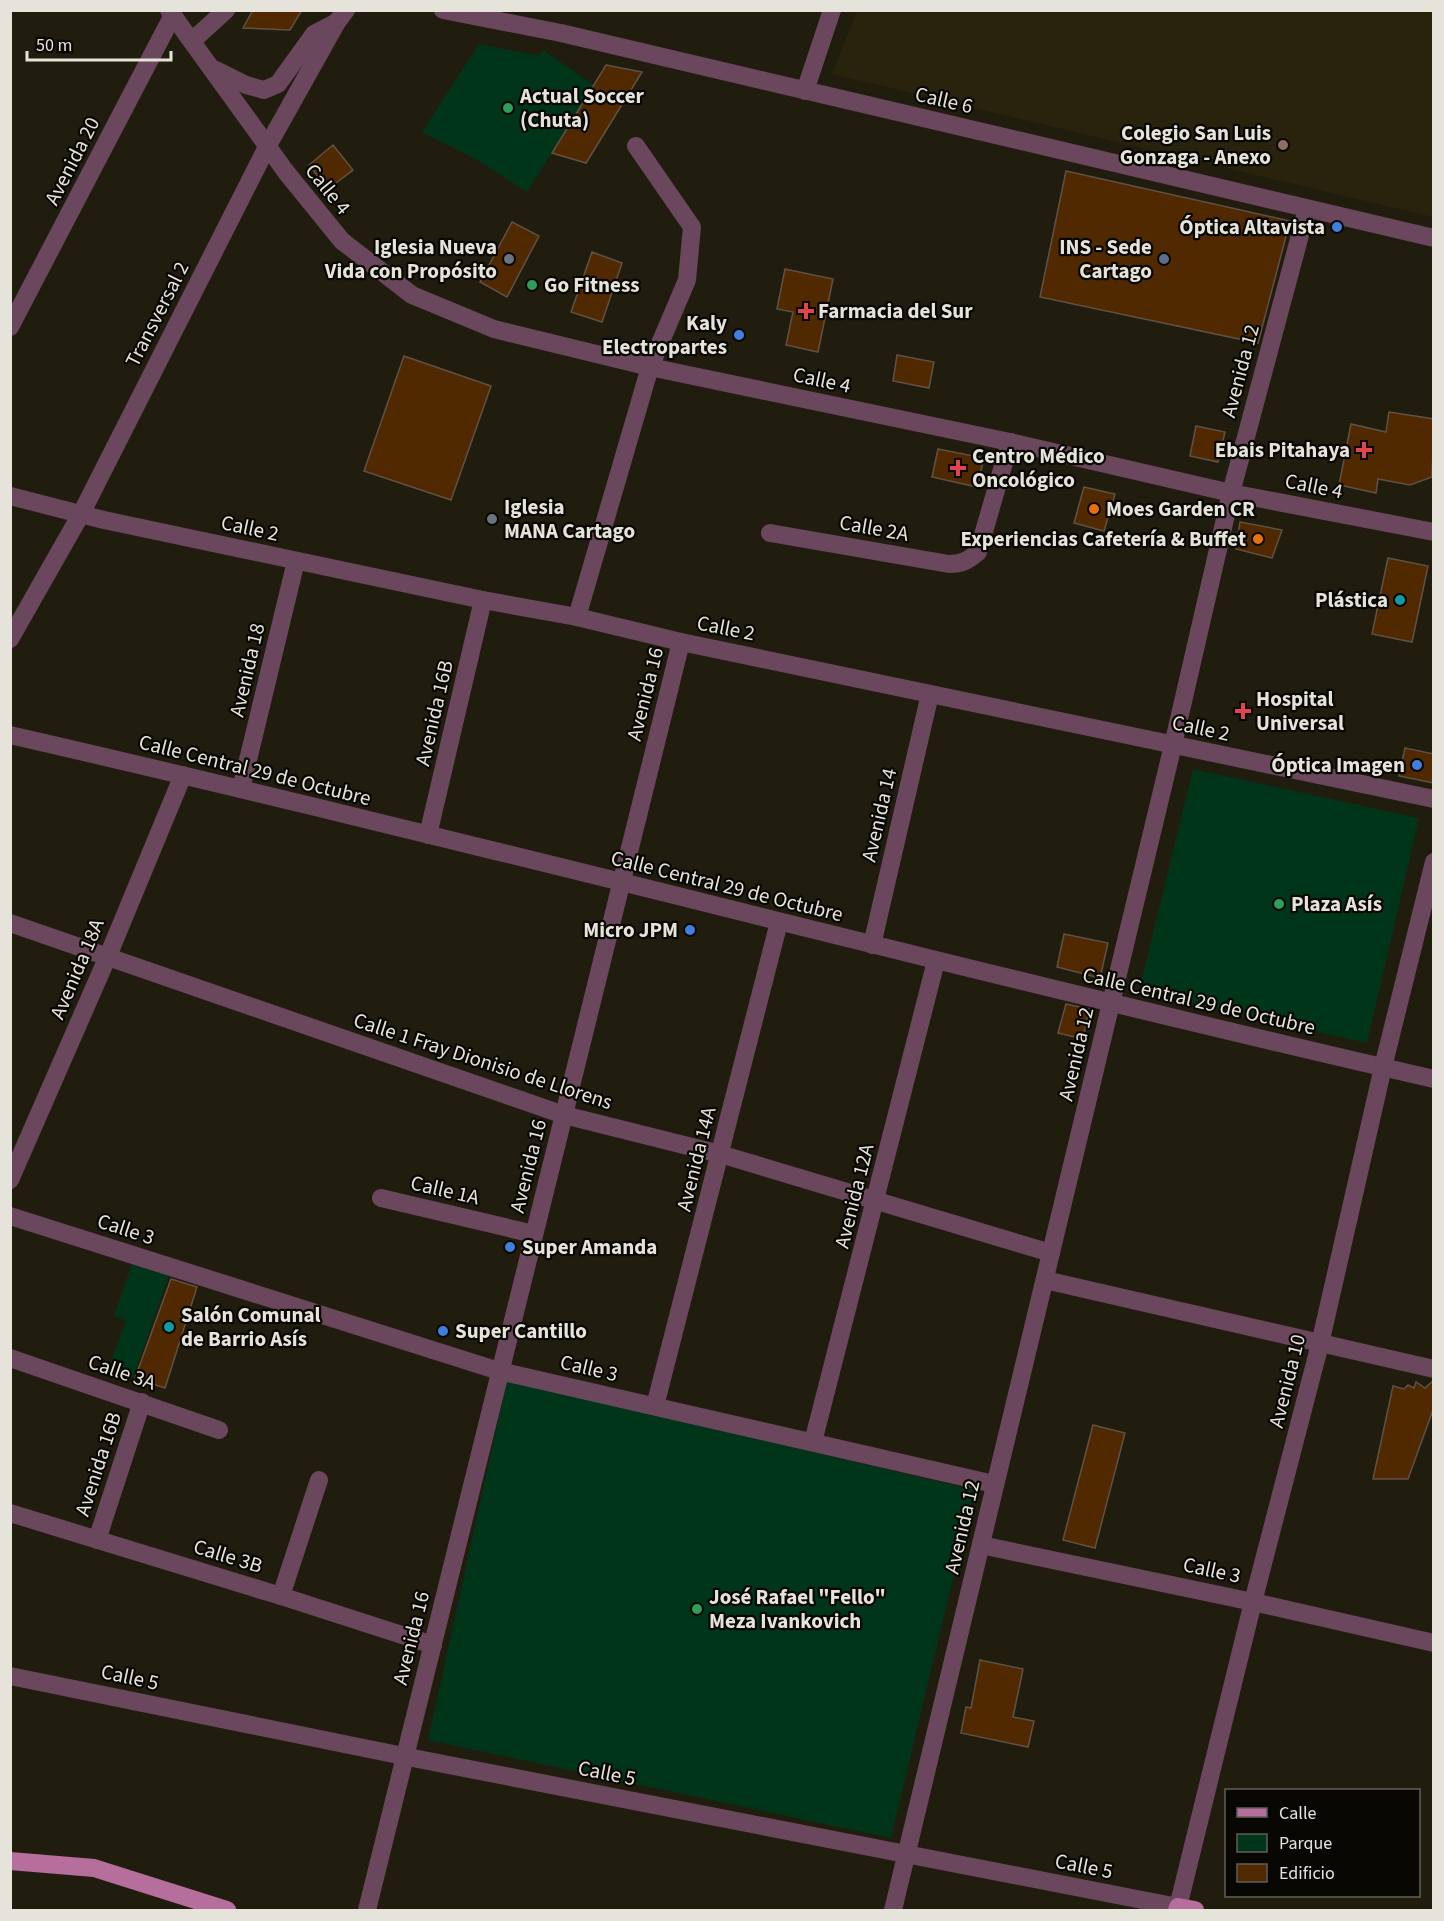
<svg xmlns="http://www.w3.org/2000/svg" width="1444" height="1921" font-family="'Source Sans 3',sans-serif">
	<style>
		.built { fill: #29230d }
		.green { fill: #00351a }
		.building { fill: #502901; stroke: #605145; stroke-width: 1.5 }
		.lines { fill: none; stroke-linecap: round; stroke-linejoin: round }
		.minor { stroke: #6a475c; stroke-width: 18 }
		.major { stroke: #b66e9c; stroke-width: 18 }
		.leisure-dot { fill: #2e9e5b; stroke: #090703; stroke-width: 2 }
		.education-dot { fill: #8d6e63; stroke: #090703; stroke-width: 2 }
		.shop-dot { fill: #3f7fe0; stroke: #090703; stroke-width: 2 }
		.worship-dot { fill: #6b7280; stroke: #090703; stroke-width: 2 }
		.service-dot { fill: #5c6f8a; stroke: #090703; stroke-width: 2 }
		.health-dot { fill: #e0444e; stroke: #090703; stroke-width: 2 }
		.food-dot { fill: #e8710a; stroke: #090703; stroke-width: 2 }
		.culture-dot { fill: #0f9aa8; stroke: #090703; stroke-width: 2 }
		.labels { text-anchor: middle; stroke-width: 4.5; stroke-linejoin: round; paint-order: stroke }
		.poi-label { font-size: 21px; font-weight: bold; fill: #e6e4da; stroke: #090703; text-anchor: start }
		.street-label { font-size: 21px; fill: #e6e4da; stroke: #090703 }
	</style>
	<rect width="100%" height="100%" fill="#211d0e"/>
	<path class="built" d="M857,11H1433V217L832,74Z"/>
	<g class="green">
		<path d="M479,44L539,56L543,50L594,85L527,192L476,159L422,132Z"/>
		<path d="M1193,769L1419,818L1367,1043L1139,991Z"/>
		<path d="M135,1255L172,1267L133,1377L108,1369L126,1321L114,1316Z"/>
		<path d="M507,1380L974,1490L891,1838L428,1740Z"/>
	</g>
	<g class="building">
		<path d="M253,10H302L290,30L243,28Z"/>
		<path d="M606,65L642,72L586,163L552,153Z"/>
		<path d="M333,145L353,170L328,189L309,165Z"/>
		<path d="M1066,171L1290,221L1258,343L1040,297Z"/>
		<path d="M512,222L539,236L507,297L480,282Z"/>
		<path d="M592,252L622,263L602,322L571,312Z"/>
		<path d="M785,269L833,279L818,352L786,345L793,312L777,309Z"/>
		<path d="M897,355L934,362L929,388L893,381Z"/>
		<path d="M404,356L491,386L451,500L364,471Z"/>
		<path d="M1389,412L1434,419L1432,477L1410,485L1378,479L1376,493L1339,485L1351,424L1386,432Z"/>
		<path d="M1196,426L1225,432L1218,462L1190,456Z"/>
		<path d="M938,449L984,458L977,487L932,477Z"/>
		<path d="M1084,487L1115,494L1104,531L1074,523Z"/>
		<path d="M1240,522L1282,530L1272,558L1236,549Z"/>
		<path d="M1388,558L1428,566L1412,642L1372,634Z"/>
		<path d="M1405,748L1434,754V783L1399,776Z"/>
		<path d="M1064,934L1108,943L1100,978L1057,967Z"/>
		<path d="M1066,1004L1089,1009L1083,1039L1058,1033Z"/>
		<path d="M171,1279L197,1287L165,1388L135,1378Z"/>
		<path d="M1434,1380V1407L1408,1479H1373L1393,1386L1404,1389L1408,1385L1414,1388L1416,1382L1425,1388Z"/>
		<path d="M1093,1425L1125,1433L1095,1548L1063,1540Z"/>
		<path d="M980,1660L1023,1669L1013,1717L1034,1721L1028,1747L961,1733L966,1707L971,1708Z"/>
	</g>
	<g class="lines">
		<g class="minor">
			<path d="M169,10L286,172L342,241L412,295L494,329L650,367L1010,442L1231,493L1434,532"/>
			<path d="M443,10L561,33L1434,238"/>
			<path d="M192,41L226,10"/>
			<path d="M216,70L246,85L264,90L278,84L314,34L337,22"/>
			<path d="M805,91L832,10"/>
			<path d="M10,327L173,15"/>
			<path d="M10,496L104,520L483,600L577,617L681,642L1434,799"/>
			<path d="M770,533L949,564C961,564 968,561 978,552L1010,442"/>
			<path d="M577,617L650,367L687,280L692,227L636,146"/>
			<path d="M10,639L81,514L267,147L337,22L346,10"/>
			<path d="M10,735C486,844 958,970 1434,1079"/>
			<path d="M241,789L296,561"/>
			<path d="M428,835L483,600"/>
			<path d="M10,923L564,1115L720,1154L1051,1253"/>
			<path d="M872,945L930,694"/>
			<path d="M10,1180L108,956L183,775"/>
			<path d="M381,1198L534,1234"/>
			<path d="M10,1216L499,1371L994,1484"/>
			<path d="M1045,1280L1434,1369"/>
			<path d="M10,1358L219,1430"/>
			<path d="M655,1406L779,922"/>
			<path d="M813,1442L936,961"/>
			<path d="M10,1513L281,1596L433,1645"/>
			<path d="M97,1540L142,1402"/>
			<path d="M981,1545L1253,1602L1434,1643"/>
			<path d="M281,1596L319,1480"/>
			<path d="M10,1676L418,1759L1178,1907L1253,1602L1320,1344L1383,1067L1434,862"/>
			<path d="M367,1910L681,642"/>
			<path d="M893,1910L1173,745L1231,493L1307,209"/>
		</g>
		<g class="major">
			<path d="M10,1861L94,1868L227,1910"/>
			<path d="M1177,1910L1178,1907L1195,1910"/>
		</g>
	</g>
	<g class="leisure-dot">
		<circle cx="508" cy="108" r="6"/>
		<circle cx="532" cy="285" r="6"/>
		<circle cx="1279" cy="904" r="6"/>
		<circle cx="697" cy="1609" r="6"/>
	</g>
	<circle class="education-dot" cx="1283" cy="145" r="6"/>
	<g class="shop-dot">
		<circle cx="1337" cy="227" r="6"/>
		<circle cx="739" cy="335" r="6"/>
		<circle cx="1417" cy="765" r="6"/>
		<circle cx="690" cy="930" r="6"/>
		<circle cx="510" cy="1247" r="6"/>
		<circle cx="443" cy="1331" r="6"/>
	</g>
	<g class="worship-dot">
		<circle cx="509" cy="259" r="6"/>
		<circle cx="492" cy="519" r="6"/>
	</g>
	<circle class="service-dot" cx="1164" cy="259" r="6"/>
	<g class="health-dot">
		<path d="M803 302h6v6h6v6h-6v6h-6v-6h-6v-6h6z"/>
		<path d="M1361 441h6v6h6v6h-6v6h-6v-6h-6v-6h6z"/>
		<path d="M955 459h6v6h6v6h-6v6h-6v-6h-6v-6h6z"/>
		<path d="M1240 702h6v6h6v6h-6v6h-6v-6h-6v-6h6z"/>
	</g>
	<g class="food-dot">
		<circle cx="1094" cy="509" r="6"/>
		<circle cx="1258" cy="539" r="6"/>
	</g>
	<g class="culture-dot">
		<circle cx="1400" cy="600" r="6"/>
		<circle cx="169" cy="1327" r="6"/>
	</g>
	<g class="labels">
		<g class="poi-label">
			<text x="520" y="103">Actual Soccer<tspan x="520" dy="24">(Chuta)</tspan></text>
			<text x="1271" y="140" text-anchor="end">Colegio San Luis<tspan x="1271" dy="24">Gonzaga - Anexo</tspan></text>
			<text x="1325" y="234" text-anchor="end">Óptica Altavista</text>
			<text x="497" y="254" text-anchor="end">Iglesia Nueva<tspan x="497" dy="24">Vida con Propósito</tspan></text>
			<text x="1152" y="254" text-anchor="end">INS - Sede<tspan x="1152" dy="24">Cartago</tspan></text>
			<text x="544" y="292">Go Fitness</text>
			<text x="818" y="318">Farmacia del Sur</text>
			<text x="727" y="330" text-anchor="end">Kaly<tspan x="727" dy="24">Electropartes</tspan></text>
			<text x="1350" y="457" text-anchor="end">Ebais Pitahaya</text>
			<text x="972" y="463">Centro Médico<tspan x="972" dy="24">Oncológico</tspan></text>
			<text x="504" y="514">Iglesia<tspan x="504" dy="24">MANA Cartago</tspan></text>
			<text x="1106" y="516">Moes Garden CR</text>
			<text x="1246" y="546" text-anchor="end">Experiencias Cafetería &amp; Buffet</text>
			<text x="1388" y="607" text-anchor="end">Plástica</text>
			<text x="1256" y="706">Hospital<tspan x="1256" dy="24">Universal</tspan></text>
			<text x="1405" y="772" text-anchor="end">Óptica Imagen</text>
			<text x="1291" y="911">Plaza Asís</text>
			<text x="678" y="937" text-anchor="end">Micro JPM</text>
			<text x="522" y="1254">Super Amanda</text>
			<text x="181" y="1322">Salón Comunal<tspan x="181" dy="24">de Barrio Asís</tspan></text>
			<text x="455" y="1338">Super Cantillo</text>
			<text x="709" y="1604">José Rafael "Fello"<tspan x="709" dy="24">Meza Ivankovich</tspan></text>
		</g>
		<g class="street-label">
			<text transform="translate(944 100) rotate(13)" y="7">Calle 6</text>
			<text transform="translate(72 161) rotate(-63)" y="7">Avenida 20</text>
			<text transform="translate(328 189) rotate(51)" y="7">Calle 4</text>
			<text transform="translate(157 314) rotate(-63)" y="7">Transversal 2</text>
			<text transform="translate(1240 371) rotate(-75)" y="7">Avenida 12</text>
			<text transform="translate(822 380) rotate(12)" y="7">Calle 4</text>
			<text transform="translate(1314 486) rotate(11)" y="7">Calle 4</text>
			<text transform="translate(250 528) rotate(12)" y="7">Calle 2</text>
			<text transform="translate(874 528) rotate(10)" y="7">Calle 2A</text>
			<text transform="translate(726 628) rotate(11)" y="7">Calle 2</text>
			<text transform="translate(247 670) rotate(-77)" y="7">Avenida 18</text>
			<text transform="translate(645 694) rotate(-76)" y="7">Avenida 16</text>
			<text transform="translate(434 713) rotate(-77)" y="7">Avenida 16B</text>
			<text transform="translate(1201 728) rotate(12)" y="7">Calle 2</text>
			<text transform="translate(255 770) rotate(14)" y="7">Calle Central 29 de Octubre</text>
			<text transform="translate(879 815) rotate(-77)" y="7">Avenida 14</text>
			<text transform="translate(727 886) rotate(14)" y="7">Calle Central 29 de Octubre</text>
			<text transform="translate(77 969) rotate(-67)" y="7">Avenida 18A</text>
			<text transform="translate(1199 1001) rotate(13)" y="7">Calle Central 29 de Octubre</text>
			<text transform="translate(1076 1054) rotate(-77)" y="7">Avenida 12</text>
			<text transform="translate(483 1061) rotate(18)" y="7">Calle 1 Fray Dionisio de Llorens</text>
			<text transform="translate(696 1159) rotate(-76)" y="7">Avenida 14A</text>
			<text transform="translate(528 1166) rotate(-76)" y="7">Avenida 16</text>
			<text transform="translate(445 1190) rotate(13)" y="7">Calle 1A</text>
			<text transform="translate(854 1196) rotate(-76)" y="7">Avenida 12A</text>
			<text transform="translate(126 1229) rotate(18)" y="7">Calle 3</text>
			<text transform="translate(589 1368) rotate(13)" y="7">Calle 3</text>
			<text transform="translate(122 1372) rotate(19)" y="7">Calle 3A</text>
			<text transform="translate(1287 1381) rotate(-76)" y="7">Avenida 10</text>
			<text transform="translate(98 1464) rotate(-72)" y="7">Avenida 16B</text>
			<text transform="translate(962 1527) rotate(-77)" y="7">Avenida 12</text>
			<text transform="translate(228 1556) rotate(17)" y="7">Calle 3B</text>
			<text transform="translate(1212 1570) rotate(12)" y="7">Calle 3</text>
			<text transform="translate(411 1638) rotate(-76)" y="7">Avenida 16</text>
			<text transform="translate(130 1677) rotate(12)" y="7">Calle 5</text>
			<text transform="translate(607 1773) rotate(11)" y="7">Calle 5</text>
			<text transform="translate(1084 1866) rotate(11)" y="7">Calle 5</text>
		</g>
	</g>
	<rect width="1444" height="1921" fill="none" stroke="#e6e4da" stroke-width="24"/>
	<rect x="1225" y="1789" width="195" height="108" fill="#090703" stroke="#615f59" stroke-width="1.5"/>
	<rect x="1237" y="1808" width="30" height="9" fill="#b66e9c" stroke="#615f59" stroke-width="1.5"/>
	<text x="1279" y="1819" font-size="18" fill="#e6e4da">Calle</text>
	<rect x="1237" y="1834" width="30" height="18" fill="#00351a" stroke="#615f59" stroke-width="1.5"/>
	<text x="1279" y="1849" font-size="18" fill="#e6e4da">Parque</text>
	<rect x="1237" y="1864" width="30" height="18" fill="#502901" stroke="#615f59" stroke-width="1.5"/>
	<text x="1279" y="1879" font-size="18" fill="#e6e4da">Edificio</text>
	<path d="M27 51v9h144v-9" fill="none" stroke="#e6e4da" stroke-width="3"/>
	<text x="36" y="51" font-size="18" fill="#e6e4da" stroke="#090703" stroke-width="4.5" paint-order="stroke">50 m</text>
</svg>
